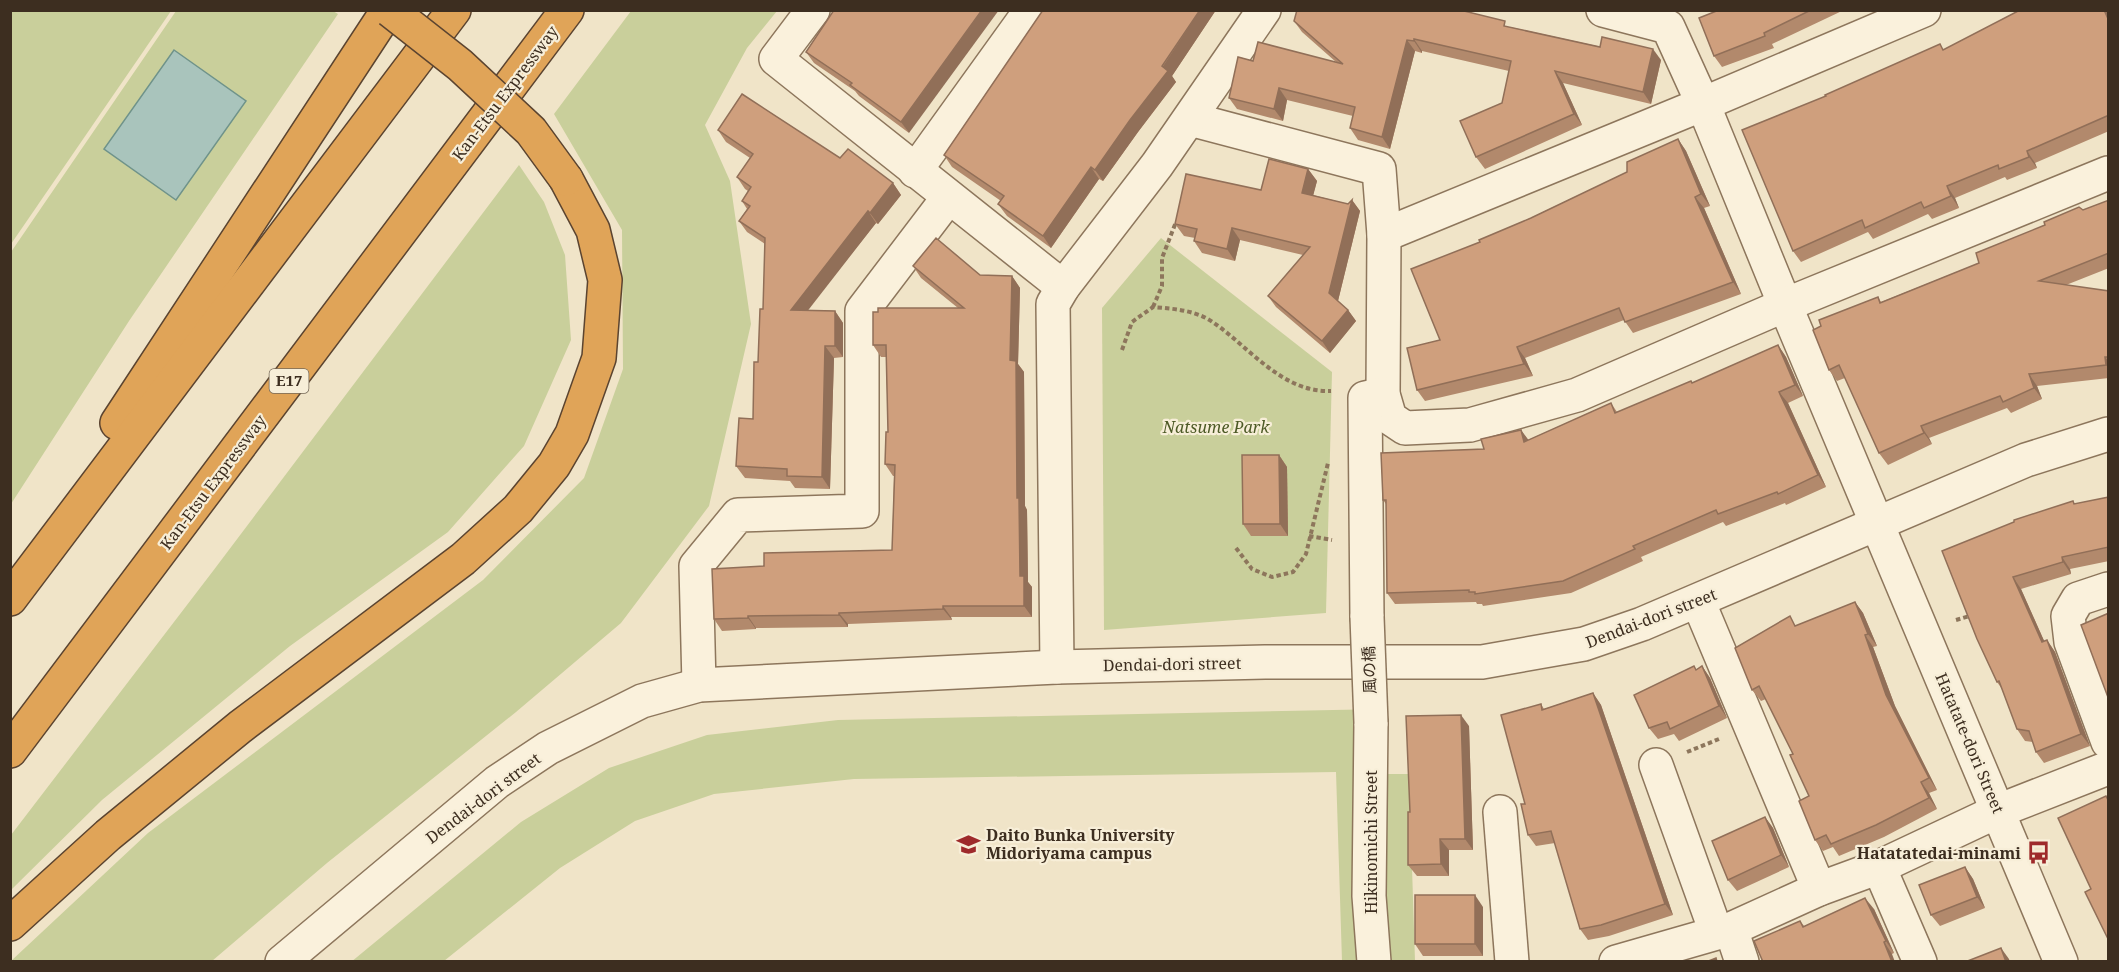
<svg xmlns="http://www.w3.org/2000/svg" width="2119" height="972" font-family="'Noto Serif','Noto Sans JP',serif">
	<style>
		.green { fill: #c9cf9b }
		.water { fill: #a9c4bc; stroke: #6f938a; stroke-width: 1.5 }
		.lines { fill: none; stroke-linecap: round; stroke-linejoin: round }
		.minor-casing { stroke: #8d765c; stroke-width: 36 }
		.highway-casing { stroke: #5b4430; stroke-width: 36 }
		.path { stroke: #8d765c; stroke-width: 4; stroke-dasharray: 4.5 3; stroke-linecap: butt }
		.minor { stroke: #faf1dc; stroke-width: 33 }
		.highway { stroke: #e0a458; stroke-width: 33 }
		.minor-bridge-casing { stroke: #8d765c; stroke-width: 36; stroke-linecap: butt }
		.highway-bridge-casing { stroke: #5b4430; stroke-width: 36; stroke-linecap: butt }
		.minor-bridge { stroke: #faf1dc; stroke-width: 33 }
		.highway-bridge { stroke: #e0a458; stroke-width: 33 }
		.wall { fill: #b2896c }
		.shaded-wall { fill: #916f58 }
		.building { fill: #cf9f7d; stroke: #916f58; stroke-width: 1.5 }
		.labels { text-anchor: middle; stroke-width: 4.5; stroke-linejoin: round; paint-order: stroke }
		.shield { fill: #f7eed8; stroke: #756857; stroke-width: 1.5 }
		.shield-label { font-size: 15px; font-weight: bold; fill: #3d2e20 }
		.street-label { font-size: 16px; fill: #3d2e20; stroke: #f7eed8 }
		.park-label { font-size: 16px; font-style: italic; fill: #4d5a26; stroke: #f7eed8 }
		.poi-label { font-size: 16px; font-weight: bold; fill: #3d2e20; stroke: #f7eed8; text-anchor: start }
	</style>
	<rect width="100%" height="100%" fill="#f0e4c8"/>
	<g class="green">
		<path d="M11,10L171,11L11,244L10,11Z"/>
		<path d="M176,11H333L338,14L129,321L11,504V252Z"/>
		<path d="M631,11H777L747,48L705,125L730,181L751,324L709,506L621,623L516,712L327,863L212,961H11L148,833L483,580L584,478L623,369L622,230L554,114Z"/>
		<path d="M519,165L544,202L565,255L571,340L524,446L448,532L290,646L102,800L11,890V835L213,571Z"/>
		<path d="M1161,238L1332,372L1326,613L1104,630L1102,308Z"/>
		<path d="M1384,709L1382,774H1409L1415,961H1342L1336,772L854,779L714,794L635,821L560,868L444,961L351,962L521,822L609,768L707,735L838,720Z"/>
	</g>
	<path class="water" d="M174,50L246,101L176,200L104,149Z"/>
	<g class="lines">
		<defs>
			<g id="minor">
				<path d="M813,10L776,59L1063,287"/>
				<path d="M1603,10L1668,27L1703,104L1785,305L2061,962"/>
				<path d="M1190,119L1379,169L1384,235L1383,394L1390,418L1405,428L1470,425L1577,395L1785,305L2108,173"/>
				<path d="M915,171L1031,10"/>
				<path d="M1384,235L1703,104L1924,10"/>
				<path d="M2108,589L2078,599L2068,616L2071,642L2108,742"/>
				<path d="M1698,601L1819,889"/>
				<path d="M1367,617L1365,398L1383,394"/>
				<path d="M1057,667L1053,304L1063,287L1157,165L1264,10"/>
				<path d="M699,685L696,566L738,515L862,511V311L948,198"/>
				<path d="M1371,723L1369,896L1374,962"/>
				<path d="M1656,765L1716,932"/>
				<path d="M1500,812L1512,962"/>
				<path d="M1879,867L1920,962"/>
				<path d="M1731,929L1742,962"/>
				<path d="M282,962L497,782L548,748L642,701L699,685L1057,667L1265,662H1482L1584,644L1642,624L2026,460L2108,434"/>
				<path d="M1616,962L1731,929L1819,889L1879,867L1998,811L2108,768"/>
			</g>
			<g id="highway">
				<path d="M117,423L388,10"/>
				<path d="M10,599L454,10"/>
				<path d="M10,751L567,10"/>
				<path d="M10,924L108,835L240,727L463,559L518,509L554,465L572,434L599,358L605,280L593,230L566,179"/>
			</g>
		</defs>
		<use href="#minor" class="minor-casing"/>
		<use href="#highway" class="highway-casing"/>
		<g class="path">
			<path d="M1153,307L1162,286V258L1176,222"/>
			<path d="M1122,350L1132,322L1153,307C1175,309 1196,310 1214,323C1250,348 1283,393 1331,391"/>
			<path d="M1309,536L1332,540"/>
			<path d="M1236,548L1252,569L1272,577L1293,572L1306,554L1328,463"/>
			<path d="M1956,620L1973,615"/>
			<path d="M1687,752L1719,739"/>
		</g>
		<use href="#minor" class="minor"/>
		<use href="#highway" class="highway"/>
		<defs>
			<path id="minor-bridge" d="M1367,617L1371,723"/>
			<path id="highway-bridge" d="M390,10L460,65L531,131L566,179"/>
		</defs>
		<use href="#minor-bridge" class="minor-bridge-casing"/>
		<use href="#highway-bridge" class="highway-bridge-casing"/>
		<use href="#minor-bridge" class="minor-bridge"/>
		<use href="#highway-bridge" class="highway-bridge"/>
	</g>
	<g class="wall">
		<path d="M834,10L909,133L859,96L855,91L814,63L806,52Z"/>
		<path d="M1043,10H1216L1172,76L1176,82L1138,132L1103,181L1099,179L1051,248L1007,216L998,204L1001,201L952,167L944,155Z"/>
		<path d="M1719,10H1844L1772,44L1774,48L1722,67L1714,56Z"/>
		<path d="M2020,10H2109V131L2035,163L2037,168L2007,180L2005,177L1955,198L1959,208L1932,219L1928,214L1873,239L1868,232L1801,262L1793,251L1944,50Z"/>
		<path d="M1294,21L1510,27L1661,60L1651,104L1563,83L1582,125L1485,169L1476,157L1502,103L1509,71L1422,51V53L1415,51L1390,149L1358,140L1350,128L1353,116L1287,100L1283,121L1237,109L1229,98L1253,61L1336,62L1302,32Z"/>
		<path d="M718,130L840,158L893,183L901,195L878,224L876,223L807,310L835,311L843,323V357L834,358L830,489L795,488L790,481L745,478L736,466L753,419L763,309L765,244L747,232L739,221L747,209L742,201L748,191L745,189L737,177L750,158L726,142Z"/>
		<path d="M1678,139L1686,151L1710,206L1704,208L1741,294L1633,333L1624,320L1525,358L1533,376L1425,401L1417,390L1440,340L1480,242L1627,172Z"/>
		<path d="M1308,169L1317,181L1313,195L1348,204L1352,200L1360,211L1338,301L1348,310L1356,321L1330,353L1276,307L1268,296L1303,255L1240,240L1235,261L1202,253L1194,241L1195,238L1184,236L1175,224L1261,190Z"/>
		<path d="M2109,200V268L2066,285L2109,291V378L2037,386L2042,399L2011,413L2007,408L1929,438L1932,444L1888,465L1879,453L1845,378L1837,381L1829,370L1878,297L1881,302L1979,263L2083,210Z"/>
		<path d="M913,266L980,275L1012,276L1020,288L1018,364L1024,372L1025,506L1027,510L1028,582L1032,587V617H951L952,620L848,624V627L756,628V629L722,631L714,619L764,566L892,550L894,476H893L885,464L888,432L886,357H881L873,345L958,308L921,278Z"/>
		<path d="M1778,345L1786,357L1803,396L1788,403L1826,487L1786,505L1785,503L1726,526L1723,522L1641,557L1643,561L1571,593L1483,606L1482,604H1477L1476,602L1395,604L1387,593L1386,504L1383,500L1521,430L1528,440L1611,403L1617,412L1692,383Z"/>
		<path d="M1279,455L1287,467L1288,536H1251L1243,524Z"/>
		<path d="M2109,497V561L2070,569L2071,574L2021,589L2044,641L2047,640L2055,652L2090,746L2044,763L2036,752L2033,742L2025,741L2017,729L2002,689L1997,682L1942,551L2075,504Z"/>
		<path d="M1855,602L1863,613L1877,646L1873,647L1895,706L1937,790L1929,793L1937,809L1884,837L1839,856L1833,847L1823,851L1815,840L1809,796L1793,754L1766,699L1761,701L1752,690L1797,626Z"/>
		<path d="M1702,666L1710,678L1727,718L1679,741L1674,734L1658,739L1649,728L1697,669Z"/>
		<path d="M1593,693L1601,705L1673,915L1609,936L1588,940L1580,929L1555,843L1536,846L1528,835L1525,804L1541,704L1544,709Z"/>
		<path d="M1469,726L1473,850H1449V876H1417L1408,865L1410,812Z"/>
		<path d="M1765,817L1773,828L1789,867L1737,891L1728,880Z"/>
		<path d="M1965,867L1973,879L1985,908L1940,926L1931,915Z"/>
		<path d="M1483,907V956H1423L1415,944Z"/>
		<path d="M1874,909L1894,953L1892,954L1763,962L1800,921L1805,927Z"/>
	</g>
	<g class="shaded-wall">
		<path d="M982,10H999L909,133L901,122Z"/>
		<path d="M1200,10H1216L1172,76L1176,82L1138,132L1103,181L1095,170Z"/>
		<path d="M2104,10H2105L2109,15V21Z"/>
		<path d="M1414,39L1422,51V53L1414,41Z"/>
		<path d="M1407,40L1415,51L1390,149L1382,137Z"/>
		<path d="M1653,49L1661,60L1651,104L1643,92Z"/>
		<path d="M1555,71L1563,83L1582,125L1574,114Z"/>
		<path d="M1279,88L1287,100L1283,121L1274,109Z"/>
		<path d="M1678,139L1686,151L1710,206L1701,194Z"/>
		<path d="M2027,151L2035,163L2037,168L2029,157Z"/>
		<path d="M1091,167L1099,179L1051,248L1043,236Z"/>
		<path d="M1308,169L1317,181L1311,204L1302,193Z"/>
		<path d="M893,183L901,195L878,224L870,213Z"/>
		<path d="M1947,186L1955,198L1959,208L1951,196Z"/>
		<path d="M1695,197L1704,208L1741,294L1733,282Z"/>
		<path d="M1352,200L1360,211L1337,305L1329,293Z"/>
		<path d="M868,211L876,223L799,322L791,310Z"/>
		<path d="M1232,228L1240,240L1235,261L1227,249Z"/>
		<path d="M1012,276L1020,288L1018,364L1024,372L1025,506L1027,510L1028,582L1032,587V617L1024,606L1020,576L1010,360Z"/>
		<path d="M1348,310L1356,321L1330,353L1322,341Z"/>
		<path d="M835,311L843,323V357L835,346Z"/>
		<path d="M1778,345L1786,357L1803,396L1795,385Z"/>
		<path d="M825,346L834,358L830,489L822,477Z"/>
		<path d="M1517,347L1525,358L1533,376L1524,364Z"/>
		<path d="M2105,357L2109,362V369L2106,365Z"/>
		<path d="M2029,374L2037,386L2042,399L2034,388Z"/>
		<path d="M1779,392L1788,403L1826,487L1818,475Z"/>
		<path d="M1921,426L1929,438L1932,444L1924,433Z"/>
		<path d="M1521,430L1530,442H1524Z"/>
		<path d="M1279,455L1287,467L1288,536L1280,524Z"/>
		<path d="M2062,557L2070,569L2071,574L2063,562Z"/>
		<path d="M2013,577L2021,589L2050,654L2042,642Z"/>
		<path d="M1855,602L1863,613L1877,646L1868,634Z"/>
		<path d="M943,606L951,617L952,620L943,609Z"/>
		<path d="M839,613L848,624V627L839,615Z"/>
		<path d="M748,616L756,628V629L748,618Z"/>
		<path d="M1865,635L1873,647L1895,706L1937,790L1929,778L1886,695Z"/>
		<path d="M2047,640L2055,652L2090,746L2081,734Z"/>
		<path d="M1702,666L1710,678L1727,718L1719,706Z"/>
		<path d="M1593,693L1601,705L1673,915L1665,904Z"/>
		<path d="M1461,715L1469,726L1473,850L1465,839Z"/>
		<path d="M1921,782L1929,793L1937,809L1929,798Z"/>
		<path d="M1765,817L1773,828L1789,867L1781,855Z"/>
		<path d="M1440,839L1449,850V876L1441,864Z"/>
		<path d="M1965,867L1973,879L1985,908L1977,897Z"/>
		<path d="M1475,895L1483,907V956L1475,944Z"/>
		<path d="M1865,898L1874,909L1894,953L1886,941Z"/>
		<path d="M1884,942L1892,954L1895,962H1892Z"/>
		<path d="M2001,948L2009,959L2010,962H2006Z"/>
	</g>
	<g class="building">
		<path d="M834,10H982L901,122L850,85L852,83L806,52Z"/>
		<path d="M1043,10H1200L1162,66L1168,71L1130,120L1095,170L1091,167L1043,236L998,204L1004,196L944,155Z"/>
		<path d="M1297,10H1460L1505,21L1504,26L1600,47L1602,37L1653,49L1643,92L1555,71L1574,114L1476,157L1460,121L1502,103L1511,61L1414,39V41L1407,40L1382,137L1350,128L1355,107L1279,88L1274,109L1229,98L1238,57L1253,61L1258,42L1343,64L1294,21Z"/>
		<path d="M1719,10H1811L1764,33L1765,36L1714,56L1699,18Z"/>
		<path d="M2020,10H2104L2109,21V118L2107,116L2027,151L2029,157L1999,169L1998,165L1947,186L1951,196L1924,208L1921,202L1865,228L1862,220L1793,251L1742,130L1826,96L1825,95L1940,44L1943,50Z"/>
		<path d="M742,94L840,158L848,149L893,183L870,213L868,211L791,310L835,311V346H825L822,477L787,476V469L736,466L739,418L753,419L754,362H758L760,309H763L765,238L739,221L750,206L742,201L751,187L737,177L753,154L718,130Z"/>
		<path d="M1678,139L1701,194L1695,197L1733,282L1625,322L1619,308L1517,347L1524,364L1417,390L1407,348L1440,340L1411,269L1480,242L1479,240L1531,218L1627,172V162Z"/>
		<path d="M1269,159L1308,169L1302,193L1348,204L1352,200L1329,293L1348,310L1322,341L1268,296L1310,247L1232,228L1227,249L1194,241L1197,229L1175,224L1186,174L1261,190Z"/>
		<path d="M2109,200V253L2039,281L2109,291V357H2105L2106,365L2029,374L2034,388L2003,402L2000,396L1921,426L1924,433L1879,453L1839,365L1829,370L1813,330L1821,326L1819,320L1878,297L1880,303L1979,263L1976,253L2045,225L2044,222L2079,207L2083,210Z"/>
		<path d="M936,238L980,275L1012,276L1010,360L1016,361L1017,498H1019L1020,576H1024V606H943V609L839,613V615L748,616V618L714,619L712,569L764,566V553L892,550L895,465L885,464L886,432H888L886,345H873V312H878V308H964L913,266Z"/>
		<path d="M1778,345L1795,385L1779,392L1818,475L1778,494L1777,492L1718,514L1716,510L1633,546L1635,549L1563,581L1475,594V592H1469V590L1387,593L1386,500H1383L1381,453L1484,449L1481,439L1521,430L1524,442L1611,403L1615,413L1691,381L1692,383Z"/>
		<path d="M1242,455H1279L1280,524H1243Z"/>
		<path d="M2109,497V547L2062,557L2063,562L2013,577L2042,642L2047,640L2081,734L2036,752L2029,731L2017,729L1999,681L1997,682L1977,639L1942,551L2014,522V520L2073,501L2074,504Z"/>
		<path d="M1855,602L1868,634L1865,635L1886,695L1929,778L1921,782L1929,798L1876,825L1831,844L1826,835L1815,840L1799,801L1809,796L1790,755L1793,754L1759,686L1752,690L1735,648L1790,616L1795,626Z"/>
		<path d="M2109,613V700L2081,625Z"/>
		<path d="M1694,666L1696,670L1702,666L1719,706L1670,729L1667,722L1649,728L1634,695Z"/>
		<path d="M1593,693L1665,904L1601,925L1580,929L1551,831L1528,835L1521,804H1525L1501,715L1541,704L1542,710Z"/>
		<path d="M1461,715L1465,839H1440L1441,864L1408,865V812H1410L1406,716Z"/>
		<path d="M2106,796L2109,802V941L2085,892L2091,889L2058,818Z"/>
		<path d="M1765,817L1781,855L1728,880L1712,841Z"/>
		<path d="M1965,867L1977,897L1931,915L1919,885Z"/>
		<rect x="1415" y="895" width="60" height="49"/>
		<path d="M1865,898L1886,941L1884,942L1892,962H1763L1754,941L1800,921L1803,927Z"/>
		<path d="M2001,948L2006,962H1965Z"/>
		<path d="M1716,958L1717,962H1706Z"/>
	</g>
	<defs>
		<symbol id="university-bare" viewBox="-9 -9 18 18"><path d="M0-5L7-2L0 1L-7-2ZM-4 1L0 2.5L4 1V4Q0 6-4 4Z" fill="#9e2a2b" stroke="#f7eed8" stroke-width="2.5" paint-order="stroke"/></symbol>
		<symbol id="bus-bare" viewBox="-9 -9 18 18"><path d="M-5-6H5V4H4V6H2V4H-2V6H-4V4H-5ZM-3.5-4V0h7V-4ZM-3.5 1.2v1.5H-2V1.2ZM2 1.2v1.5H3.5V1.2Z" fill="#9e2a2b" stroke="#f7eed8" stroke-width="2.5" paint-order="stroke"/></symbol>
	</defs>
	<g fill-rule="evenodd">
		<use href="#university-bare" x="952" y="828" width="33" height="33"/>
		<use href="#bus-bare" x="2022" y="836" width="33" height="33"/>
	</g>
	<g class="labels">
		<rect class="shield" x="269.5" y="369" width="39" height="24" rx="4.5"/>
		<g class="shield-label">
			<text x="289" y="386">E17</text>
		</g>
		<g class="street-label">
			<text transform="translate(505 93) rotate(-53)" y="6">Kan-Etsu Expressway</text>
			<text transform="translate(213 482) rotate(-53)" y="6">Kan-Etsu Expressway</text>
			<text transform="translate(1651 618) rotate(-21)" y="6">Dendai-dori street</text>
			<text transform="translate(1172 664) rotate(-1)" y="6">Dendai-dori street</text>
			<text transform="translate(1369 670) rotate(-92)" y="6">風の橋</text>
			<text transform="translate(1970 743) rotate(67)" y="6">Hatatate-dori Street</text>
			<text transform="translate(483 798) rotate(-37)" y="6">Dendai-dori street</text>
			<text transform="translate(1371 842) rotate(-90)" y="6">Hikinomichi Street</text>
		</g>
		<g class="park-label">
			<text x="1216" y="433">Natsume Park</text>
		</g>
		<g class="poi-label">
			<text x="986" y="841">Daito Bunka University<tspan x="986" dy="18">Midoriyama campus</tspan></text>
			<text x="2021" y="859" text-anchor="end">Hatatatedai-minami</text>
		</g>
	</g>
	<rect width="2119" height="972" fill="none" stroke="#3d2e20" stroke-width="24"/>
</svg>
